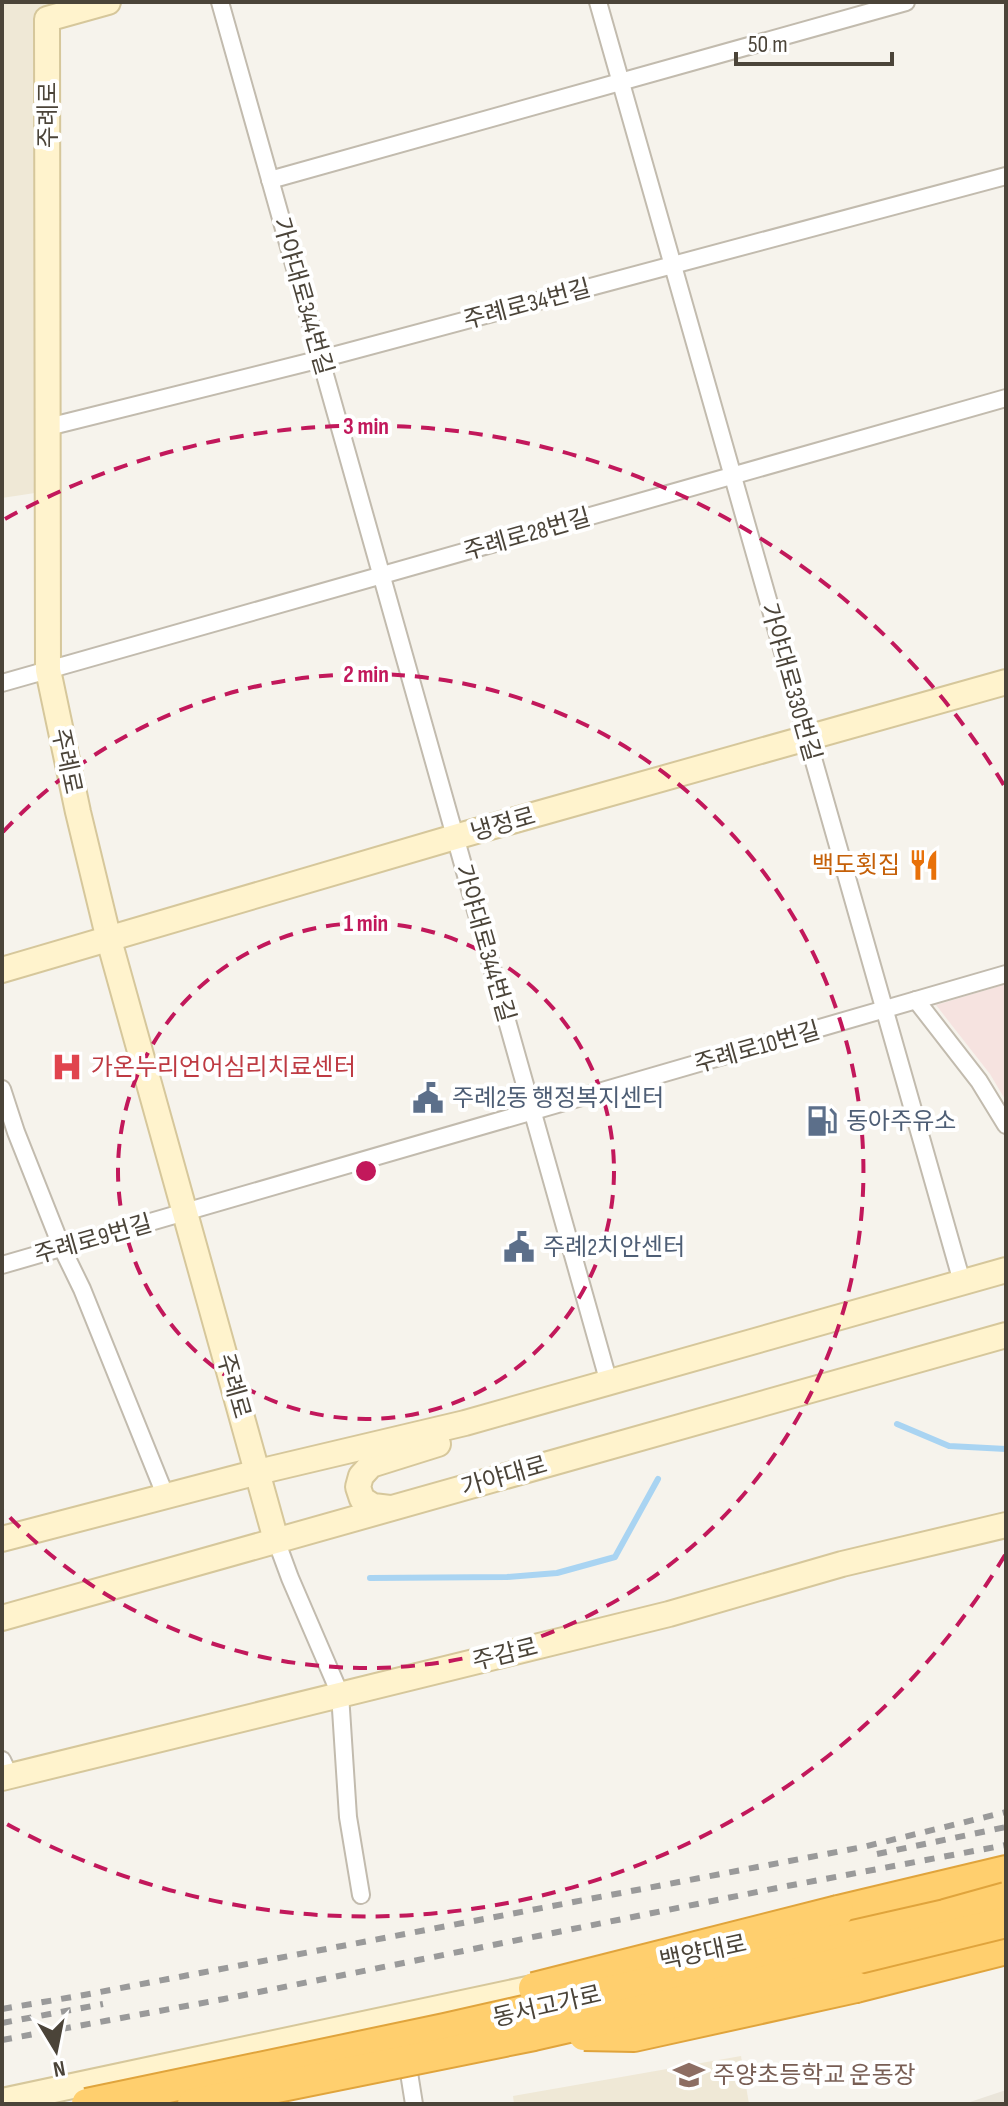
<svg xmlns="http://www.w3.org/2000/svg" width="1008" height="2106" font-family="'Sofia Sans Condensed','Noto Sans KR',sans-serif">
	<style>
		.residential { fill: #eae5da }
		.education { fill: #efe8d6 }
		.medical { fill: #f6e3e0 }
		.lines { fill: none; stroke-linecap: round; stroke-linejoin: round }
		.stream { stroke: #a9d4f2; stroke-width: 6 }
		.street-casing { stroke: #c2bbae; stroke-width: 20 }
		.secondary-casing { stroke: #d6c79b; stroke-width: 28 }
		.highway-casing { stroke: #e0a43c; stroke-width: 34 }
		.street { stroke: #fff; stroke-width: 16 }
		.secondary { stroke: #fff3cd; stroke-width: 24 }
		.highway { stroke: #ffcf6e; stroke-width: 30 }
		.rail { stroke: #9a9a9a; stroke-width: 6; stroke-dasharray: 10 10; stroke-linecap: butt }
		.highway-bridge-casing { stroke: #e0a43c; stroke-width: 34; stroke-linecap: butt }
		.highway-bridge { stroke: #ffcf6e; stroke-width: 30 }
		.ring { fill: none; stroke: #c2185b; stroke-width: 4; stroke-dasharray: 14 10 }
		.labels { text-anchor: middle; stroke-width: 8; stroke-linejoin: round; paint-order: stroke }
		.street-label { font-size: 24px; fill: #4b4439; stroke: #fff }
		.food-label { font-size: 24px; fill: #c56008; stroke: #fff; text-anchor: end }
		.health-label { font-size: 24px; fill: #be3a42; stroke: #fff; text-anchor: start }
		.service-label { font-size: 24px; fill: #4e5e75; stroke: #fff; text-anchor: start }
		.education-label { font-size: 24px; fill: #785e54; stroke: #fff; text-anchor: start }
		.centre { fill: #c2185b; stroke: #fff; stroke-width: 4 }
		.ring-label { font-size: 24px; text-anchor: middle; font-weight: bold; fill: #c2185b; stroke: #fff; stroke-width: 8; stroke-linejoin: round; paint-order: stroke }
	</style>
	<rect width="100%" height="100%" fill="#f6f3ec"/>
	<path class="residential" d="M1006,2090V2104H964Z"/>
	<g class="education">
		<path d="M2,2H108L47,19L48,491L2,498Z"/>
		<path d="M741,2056L749,2104H514L513,2096Z"/>
	</g>
	<path class="medical" d="M1006,984V1101L990,1074L936,1005Z"/>
	<g class="lines">
		<g class="stream">
			<path d="M897,1424L949,1446L1006,1449"/>
			<path d="M370,1578L507,1577L557,1573L615,1557L658,1479"/>
		</g>
		<defs>
			<g id="street">
				<path d="M220,2L609,1383"/>
				<path d="M598,2L962,1282"/>
				<path d="M270,180L906,2"/>
				<path d="M48,427L321,359L1006,176"/>
				<path d="M2,683L1006,398"/>
				<path d="M916,1000L979,1081L1006,1125"/>
				<path d="M2,1089L16,1132L62,1248L82,1289L166,1497"/>
				<path d="M2,1265L1006,974"/>
				<path d="M276,1540L290,1578L340,1694L348,1817L361,1895"/>
				<path d="M2,1760L9,1775"/>
				<path d="M406,2054L414,2104"/>
			</g>
			<g id="secondary">
				<path d="M108,2L47,19L48,670L78,812L109,940L276,1540"/>
				<path d="M2,970L455,837L1006,682"/>
				<path d="M390,1508L373,1506L362,1499L358,1487L361,1476L371,1465L438,1444"/>
				<path d="M2,1539L258,1472L465,1423L1006,1270"/>
				<path d="M2,1618L1006,1335"/>
				<path d="M2,1778L669,1614L842,1564L1006,1525"/>
				<path d="M2,2101L551,1984"/>
			</g>
			<g id="highway">
				<path d="M838,1911L1006,1871"/>
				<path d="M856,1987L1006,1949"/>
			</g>
		</defs>
		<use href="#street" class="street-casing"/>
		<use href="#secondary" class="secondary-casing"/>
		<use href="#highway" class="highway-casing"/>
		<use href="#street" class="street"/>
		<use href="#secondary" class="secondary"/>
		<use href="#highway" class="highway"/>
		<g class="rail">
			<path d="M877,1854L1006,1827"/>
			<path d="M2,2009L84,1995L863,1847L1006,1812"/>
			<path d="M2,2023L103,2004"/>
			<path d="M2,2040L224,1999L782,1887L1006,1845"/>
		</g>
		<defs>
			<g id="highway-bridge">
				<path d="M534,1988L838,1911"/>
				<path d="M584,2035L634,2036L856,1987"/>
				<path d="M87,2104L445,2029L945,1915L1006,1898"/>
				<path d="M193,2104L534,2035L708,1995L1006,1922"/>
			</g>
		</defs>
		<use href="#highway-bridge" class="highway-bridge-casing"/>
		<use href="#highway-bridge" class="highway-bridge"/>
	</g>
	<g class="ring">
		<circle cx="366" cy="1171" r="248"/>
		<path d="M3 832A497 497 0 1 1 3 1510"/>
		<path d="M1005 1555A745 745 0 0 1 5 1823M5 519A745 745 0 0 1 1005 787"/>
	</g>
	<defs>
		<symbol id="restaurant-bare" viewBox="-9 -9 18 18"><path d="M-5-6h1v4h1v-4h1v4h1v-4h1v5L-1.5 .5V6h-2V.5L-5-1ZM5-6V6H3V1.5H1.5Q1.5-4 5-6Z" fill="#e8710a" stroke="#fff" stroke-width="2.5" paint-order="stroke"/></symbol>
		<symbol id="hospital-bare" viewBox="-9 -9 18 18"><path d="M-5-5h3v3.5h4V-5h3V5h-3V1.5h-4V5h-3Z" fill="#e0444e" stroke="#fff" stroke-width="2.5" paint-order="stroke"/></symbol>
		<symbol id="civic-bare" viewBox="-9 -9 18 18"><path d="M-.6-6.5H3V-4.5H.6V-3L4-1V1h2V6H-6V1h2V-1L-.6-3ZM-1.2 2.5V6h2.4V2.5Z" fill="#5c6f8a" stroke="#fff" stroke-width="2.5" paint-order="stroke"/></symbol>
		<symbol id="fuel-bare" viewBox="-9 -9 18 18"><path d="M-5.5-6h7V0h2V4h1.3V-2.5L3-4.5l.8-.8L6-3V5H2.5V1h-1V6h-7ZM-4.2-4.7v3.2H.2V-4.7Z" fill="#5c6f8a" stroke="#fff" stroke-width="2.5" paint-order="stroke"/></symbol>
		<symbol id="school-bare" viewBox="-9 -9 18 18"><path d="M0-5L7-2L0 1L-7-2ZM-4 1L0 2.5L4 1V4Q0 6-4 4Z" fill="#8d6e63" stroke="#fff" stroke-width="2.5" paint-order="stroke"/></symbol>
	</defs>
	<g fill-rule="evenodd">
		<use href="#restaurant-bare" x="902" y="843" width="44" height="44"/>
		<use href="#hospital-bare" x="45" y="1045" width="44" height="44"/>
		<use href="#civic-bare" x="406" y="1076" width="44" height="44"/>
		<use href="#fuel-bare" x="800" y="1099" width="44" height="44"/>
		<use href="#civic-bare" x="497" y="1225" width="44" height="44"/>
		<use href="#school-bare" x="667" y="2053" width="44" height="44"/>
	</g>
	<g class="labels">
		<g class="street-label">
			<text transform="translate(48 115) rotate(-90)" y="8">주례로</text>
			<text transform="translate(303 296) rotate(74)" y="8">가야대로344번길</text>
			<text transform="translate(527 304) rotate(-15)" y="8">주례로34번길</text>
			<text transform="translate(527 534) rotate(-16)" y="8">주례로28번길</text>
			<text transform="translate(791 682) rotate(74)" y="8">가야대로330번길</text>
			<text transform="translate(67 761) rotate(78)" y="8">주례로</text>
			<text transform="translate(503 824) rotate(-16)" y="8">냉정로</text>
			<text transform="translate(485 943) rotate(74)" y="8">가야대로344번길</text>
			<text transform="translate(757 1047) rotate(-16)" y="8">주례로10번길</text>
			<text transform="translate(93 1239) rotate(-16)" y="8">주례로9번길</text>
			<text transform="translate(234 1386) rotate(74)" y="8">주례로</text>
			<text transform="translate(504 1476) rotate(-16)" y="8">가야대로</text>
			<text transform="translate(505 1654) rotate(-14)" y="8">주감로</text>
			<text transform="translate(703 1952) rotate(-12)" y="8">백양대로</text>
			<text transform="translate(547 2006) rotate(-13)" y="8">동서고가로</text>
		</g>
		<g class="food-label">
			<text x="900" y="873">백도횟집</text>
		</g>
		<g class="health-label">
			<text x="91" y="1075">가온누리언어심리치료센터</text>
		</g>
		<g class="service-label">
			<text x="452" y="1106">주례2동 행정복지센터</text>
			<text x="846" y="1129">동아주유소</text>
			<text x="543" y="1255">주례2치안센터</text>
		</g>
		<g class="education-label">
			<text x="713" y="2083">주양초등학교 운동장</text>
		</g>
	</g>
	<circle cx="366" cy="1171" r="12" class="centre"/>
	<g class="ring-label">
		<text x="366" y="434">3 min</text>
		<text x="366" y="682">2 min</text>
		<text x="366" y="931">1 min</text>
	</g>
	<rect width="1008" height="2106" fill="none" stroke="#4b4439" stroke-width="8"/>
	<g transform="translate(56 2050) rotate(170)" stroke="#ffffff" stroke-width="6" paint-order="stroke">
	<path d="M0-6L14 30L0 20L-14 30Z" fill="#4b4439"/>
	<text y="-12" font-size="22" font-weight="bold" text-anchor="middle" fill="#4b4439">N</text>
	</g>
	<path d="M736 52v12h156v-12" fill="none" stroke="#4b4439" stroke-width="4"/>
	<text x="748" y="52" font-size="24" fill="#4b4439" stroke="#ffffff" stroke-width="6" paint-order="stroke">50 m</text>
</svg>
